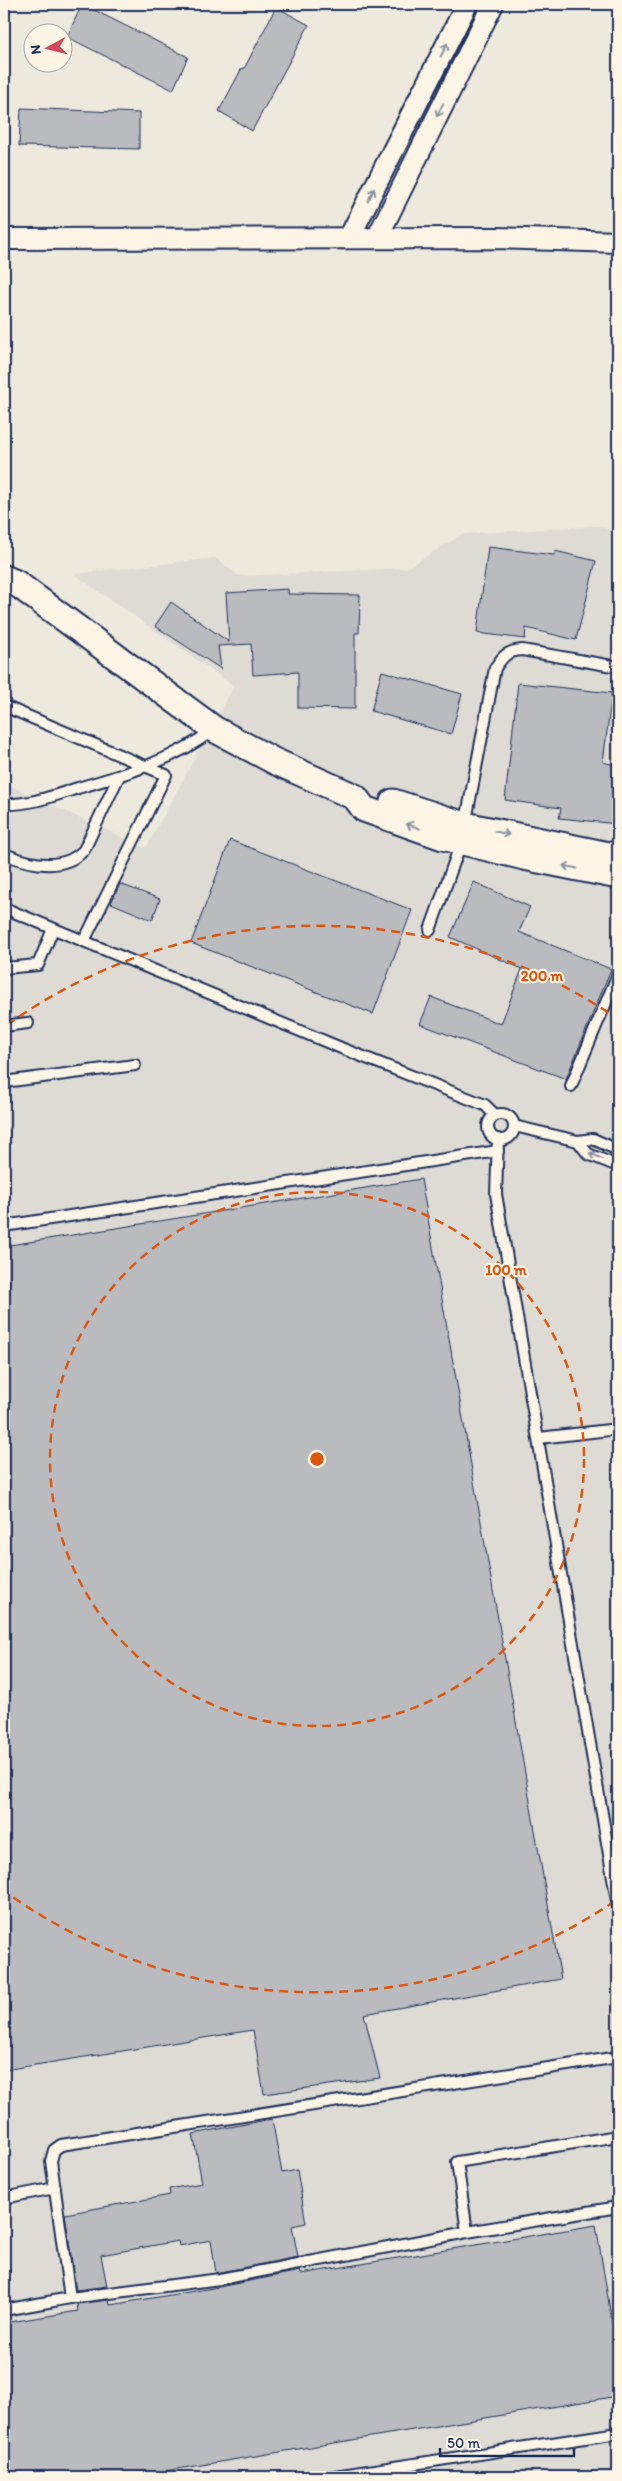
<svg xmlns="http://www.w3.org/2000/svg" width="622" height="2481" font-family="Itim,sans-serif">
	<style>
		.built { fill: #dedbd4 }
		.building { fill: #babbbe; stroke: #1b2f5e }
		.lines { fill: none; stroke-linecap: round; stroke-linejoin: round }
		.service-casing { stroke: #1b2f5e; stroke-width: 14 }
		.minor-casing { stroke: #1b2f5e; stroke-width: 24 }
		.tertiary-casing { stroke: #1b2f5e; stroke-width: 29 }
		.service { stroke: #fcf5e5; stroke-width: 10 }
		.minor { stroke: #fcf5e5; stroke-width: 20 }
		.tertiary { stroke: #fcf5e5; stroke-width: 25 }
		.oneway { stroke: #8c92a2 }
		.ring { fill: none; stroke: #de5710; stroke-width: 2.5; stroke-dasharray: 9 6 }
		.centre { fill: #de5710; stroke: #fcf5e5; stroke-width: 2.5 }
		.ring-label { font-size: 15px; text-anchor: middle; font-weight: bold; fill: #de5710; stroke: #fcf5e5; stroke-width: 4; stroke-linejoin: round; paint-order: stroke }
	</style>
	<rect width="100%" height="100%" fill="#eee9dd"/>
	<filter id="ink" filterUnits="userSpaceOnUse"><feTurbulence type="fractalNoise" baseFrequency=".02" numOctaves="2"/><feDisplacementMap in="SourceGraphic" scale="10" xChannelSelector="R" yChannelSelector="G"/><feConvolveMatrix kernelMatrix="1 2 1 2 8 2 1 2 1" color-interpolation-filters="sRGB"/></filter>
	<g filter="url(#ink)">
		<path class="built" d="M598,526L618,533V2477H4V783L146,848L234,686L74,574L215,558L239,576L407,568L463,534Z"/>
		<g class="building">
			<path d="M82,4L188,57L173,90L67,37Z"/>
			<path d="M276,7L309,25L252,131L219,111L242,68L244,69Z"/>
			<path d="M21,108L139,113V149L19,146Z"/>
			<path d="M488,547L554,555L555,551L596,561L576,640L526,628L525,639L477,633Z"/>
			<path d="M288,589V594L360,595L359,633H355V709L298,708V672L253,675L251,644L218,646L221,669L155,626L171,602L229,642L226,593Z"/>
			<path d="M382,671L462,694L451,734L371,711Z"/>
			<path d="M518,683L612,693L603,762L618,766V824L559,818L561,808L505,800Z"/>
			<path d="M230,840L412,910L373,1014L191,943Z"/>
			<path d="M474,882L530,907L519,932L611,969L566,1079L420,1024L431,997L501,1024L522,969L450,937Z"/>
			<path d="M120,884L160,899L152,920L111,903Z"/>
			<path d="M421,1179L561,1979L364,2014L380,2078L264,2094L253,2030L4,2070V1246Z"/>
			<path d="M272,2119L282,2173L297,2170L306,2223L292,2226L298,2257L216,2273L211,2240L179,2246L178,2241L101,2255L107,2286L76,2290L65,2214L170,2195L169,2189L202,2183L193,2134Z"/>
			<path d="M596,2225L618,2359V2396L129,2477H4V2323L78,2311L77,2304L109,2300L110,2305L219,2287L300,2271L301,2274Z"/>
		</g>
		<g class="lines">
			<defs>
				<g id="service">
					<path d="M4,706L166,775L84,941"/>
					<path d="M4,804C30,805 53,796 78,788C126,774 175,760 214,729"/>
					<path d="M465,826L495,668C503,656 507,651 522,650L618,667"/>
					<path d="M4,854C29,864 63,872 84,850L119,776"/>
					<path d="M4,908L346,1050L485,1105L495,1115"/>
					<path d="M430,930L462,840"/>
					<path d="M4,968L38,965L53,929"/>
					<path d="M4,1026L28,1023"/>
					<path d="M4,1082L135,1065"/>
					<path d="M571,1086L618,974"/>
					<circle cx="501" cy="1127" r="13"/>
					<path d="M514,1126L578,1141L593,1139L618,1150"/>
					<path d="M498,1139L496,1194L618,1907"/>
					<path d="M578,1141L588,1154L618,1166"/>
					<path d="M4,1226L498,1151"/>
					<path d="M539,1438L618,1429"/>
					<path d="M4,2198L55,2188"/>
					<path d="M467,2232L457,2162L618,2136"/>
					<path d="M70,2298L51,2161L54,2150L61,2145L618,2057"/>
					<path d="M4,2310L70,2298L220,2279L467,2232L618,2207"/>
					<path d="M328,2477L618,2433"/>
				</g>
				<g id="minor">
					<path d="M349,238L467,4"/>
					<path d="M377,238L493,4"/>
					<path d="M4,239L497,238L618,242"/>
				</g>
				<g id="tertiary">
					<path d="M4,578L16,583L214,729L274,761L355,797L364,809L443,837L524,857L618,876"/>
					<path d="M393,802L465,825L618,857"/>
				</g>
			</defs>
			<use href="#service" class="service-casing"/>
			<use href="#minor" class="minor-casing"/>
			<use href="#tertiary" class="tertiary-casing"/>
			<use href="#service" class="service"/>
			<use href="#minor" class="minor"/>
			<use href="#tertiary" class="tertiary"/>
		</g>
		<defs><path id="oneway-shaft" d="M-6 0H5M1.5-3L5.5 0L1.5 3" fill="none" stroke-width="1.6" stroke-linecap="round" stroke-linejoin="round" transform="scale(1.25)"/></defs>
		<g class="oneway">
			<use href="#oneway-shaft" transform="translate(444 50) rotate(-63)"/>
			<use href="#oneway-shaft" transform="translate(440 110) rotate(116)"/>
			<use href="#oneway-shaft" transform="translate(371 195) rotate(-63)"/>
			<use href="#oneway-shaft" transform="translate(413 826) rotate(-160)"/>
			<use href="#oneway-shaft" transform="translate(502 833) rotate(13)"/>
			<use href="#oneway-shaft" transform="translate(570 867) rotate(-168)"/>
			<use href="#oneway-shaft" transform="translate(596 1156) rotate(-157)"/>
		</g>
	</g>
	<g class="ring">
		<circle cx="317" cy="1459" r="267"/>
		<path d="M615 1901A533 533 0 0 1 7 1893M7 1025A533 533 0 0 1 615 1017"/>
	</g>
	<circle cx="317" cy="1459" r="8" class="centre"/>
	<g class="ring-label">
		<text x="542" y="981">200 m</text>
		<text x="506" y="1275">100 m</text>
	</g>
	<rect width="622" height="2481" fill="none" stroke="#fcf5e5" stroke-width="20"/>
	<rect x="10" y="10" width="602" height="2461" fill="none" stroke="#1b2f5e" stroke-width="2" filter="url(#ink)"/>
	<g transform="translate(48 48) rotate(263)"><circle r="24" fill="#fcf5e5" stroke="#a2a6af"/>
	<path d="M0-4L9 19L0 12L-9 19Z" fill="#d1495b"/>
	<text y="-8" font-size="14" font-weight="bold" text-anchor="middle" fill="#1b2f5e">N</text>
	</g>
	<path d="M440 2448v8h134v-8" fill="none" stroke="#1b2f5e" stroke-width="2.5"/>
	<text x="447" y="2448" font-size="15" fill="#1b2f5e" stroke="#fcf5e5" stroke-width="4" paint-order="stroke">50 m</text>
</svg>
